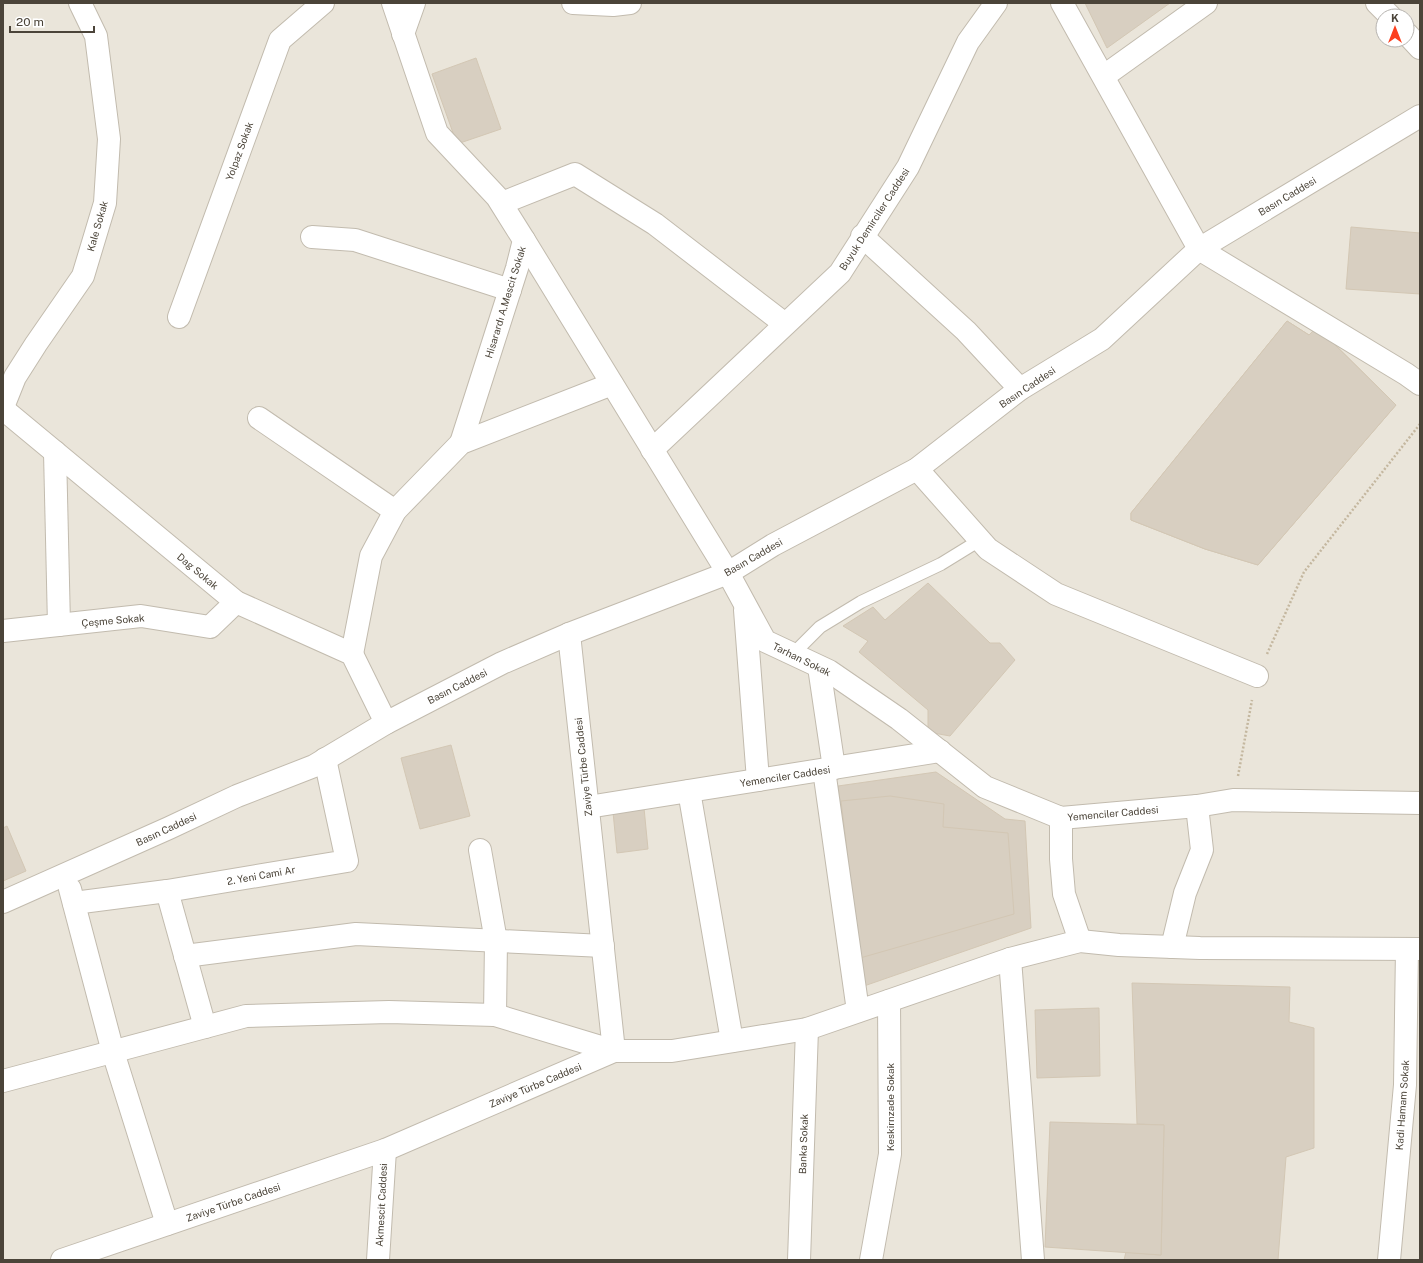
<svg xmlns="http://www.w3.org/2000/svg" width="1423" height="1263" font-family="'Public Sans',sans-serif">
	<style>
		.residential { fill: #eae5da; fill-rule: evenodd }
		.building { fill: #d8cfc1; stroke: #d3c7b4; fill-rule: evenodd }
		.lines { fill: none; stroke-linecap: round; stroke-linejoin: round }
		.lane-casing { stroke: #c2bbae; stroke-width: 14 }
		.street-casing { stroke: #c2bbae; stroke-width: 24 }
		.path { stroke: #c4b79f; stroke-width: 2.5; stroke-dasharray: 2 2; stroke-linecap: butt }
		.lane { stroke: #fff; stroke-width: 12 }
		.street { stroke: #fff; stroke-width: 22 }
		.labels { text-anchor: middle; stroke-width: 3; stroke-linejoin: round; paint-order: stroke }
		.street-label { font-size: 10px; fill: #4b4439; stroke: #fff }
	</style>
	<rect width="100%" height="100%" fill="#f6f3ec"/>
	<path class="residential" d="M3,3H1420V1260H3ZM1383,16H1407V40H1383Z"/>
	<g class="building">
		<path d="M1085,3H1170L1107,48Z"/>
		<path d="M476,58L501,129L457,144L432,74Z"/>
		<path d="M1351,227L1420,233V294L1346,289Z"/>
		<path d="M1287,321L1309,335L1317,327L1396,405L1258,565L1205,549L1131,520V513ZM1285,382L1318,410L1271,470L1254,458L1203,514L1184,502Z"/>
		<path d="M1287,321L1309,335L1317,327L1396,405L1258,565L1205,549L1131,520V513Z"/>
		<path d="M928,583L990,643H1000L1015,660L950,736L928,732V710L859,652L868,641L843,626L873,607L885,620Z"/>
		<path d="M451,745L470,816L420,829L401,758Z"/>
		<path d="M936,772L1005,819L1025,821L1031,928L864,986L838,786Z"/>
		<path d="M890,796L944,804L943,827L1008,833L1014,914L860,958L841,801Z"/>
		<path d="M644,808L648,849L617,853L613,812Z"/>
		<path d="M7,826L26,871L3,881V828Z"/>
		<path d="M1132,983L1290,987L1289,1022L1314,1028V1148L1286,1157L1278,1260H1124L1126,1252L1161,1255L1164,1125L1137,1124Z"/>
		<path d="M1099,1008L1100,1076L1037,1078L1035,1010Z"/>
		<path d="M1050,1122L1164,1125L1161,1255L1045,1247Z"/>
	</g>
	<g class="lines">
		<defs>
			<path id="lane" d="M793,654L820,627L861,602L941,564L980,540"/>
			<g id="street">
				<path d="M393,3L437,133L497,197L524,240L517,268L461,443"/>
				<path d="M573,3L613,5L630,3"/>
				<path d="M1062,3L1199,249L1406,374L1420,384"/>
				<path d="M1377,3L1390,16"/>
				<path d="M403,34L414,3"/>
				<path d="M1407,34L1420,48"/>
				<path d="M1104,76L1206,3"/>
				<path d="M502,203L575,174L655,224L785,324"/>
				<path d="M862,236L966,331L1020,389"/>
				<path d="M312,237L355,240L510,290"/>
				<path d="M524,240L728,573L765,641L829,671L899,719L985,787L1061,818L1197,806L1233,800L1420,803"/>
				<path d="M179,317L280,40L323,3"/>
				<path d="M3,407L15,377L36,344L83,276L105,203L109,139L96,36L80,3"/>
				<path d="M3,409L236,602L352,654L386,723"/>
				<path d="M259,418L395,511"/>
				<path d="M652,450L840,273L908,167L968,42L996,3"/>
				<path d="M55,452L59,625"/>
				<path d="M917,469L988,549L1056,594L1257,676"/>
				<path d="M745,610L758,780"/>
				<path d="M3,631L141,616L210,627L236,602"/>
				<path d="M352,654L371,556L395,511L461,443L612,384"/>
				<path d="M819,667L834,768"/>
				<path d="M824,770L858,1011"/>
				<path d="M689,791L732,1041"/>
				<path d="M588,807L940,751"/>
				<path d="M1061,818V859L1064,894L1080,941"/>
				<path d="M480,850L496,941L495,1015"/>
				<path d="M70,889L113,1052L167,1224"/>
				<path d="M167,891L205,1027"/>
				<path d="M3,902L169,828L237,796L314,766L386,723L502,663L569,634L728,573L773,545L917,469L1020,389L1102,339L1199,249L1420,116"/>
				<path d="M74,903L167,891L347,861L325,759"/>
				<path d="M1172,947L1185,893L1202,850L1197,806"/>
				<path d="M185,956L356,934L603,946"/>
				<path d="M1010,959L1033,1260"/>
				<path d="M3,1081L246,1016L389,1012L495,1015L614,1051H672L807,1029L1010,959L1080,941L1119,945L1200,948L1420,949"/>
				<path d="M62,1260L385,1150L614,1051L569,634"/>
				<path d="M378,1260L385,1150"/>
				<path d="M799,1260L807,1029"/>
				<path d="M871,1260L890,1154L889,1001"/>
				<path d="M1389,1260L1405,1085L1407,949"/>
			</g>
		</defs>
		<use href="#lane" class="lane-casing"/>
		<use href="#street" class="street-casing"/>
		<g class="path">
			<path d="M1267,654L1304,572L1420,424"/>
			<path d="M1238,776L1252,700"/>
		</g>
		<use href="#lane" class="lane"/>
		<use href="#street" class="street"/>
	</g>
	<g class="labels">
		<g class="street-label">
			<text transform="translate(239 151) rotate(-70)" y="4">Yolpaz Sokak</text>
			<text transform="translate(1287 196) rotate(-31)" y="4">Basın Caddesi</text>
			<text transform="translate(874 219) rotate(-57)" y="4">Buyuk Demirciler Caddesi</text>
			<text transform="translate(97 226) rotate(-74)" y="4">Kale Sokak</text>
			<text transform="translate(505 302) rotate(-73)" y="4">Hisarardı A.Mescit Sokak</text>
			<text transform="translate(1027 387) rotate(-34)" y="4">Basın Caddesi</text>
			<text transform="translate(753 557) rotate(-30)" y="4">Basın Caddesi</text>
			<text transform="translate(198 571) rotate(40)" y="4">Dag Sokak</text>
			<text transform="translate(113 620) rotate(-5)" y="4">Çeşme Sokak</text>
			<text transform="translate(802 659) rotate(26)" y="4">Tarhan Sokak</text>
			<text transform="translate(457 686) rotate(-27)" y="4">Basın Caddesi</text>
			<text transform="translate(583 767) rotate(-96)" y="4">Zaviye Türbe Caddesi</text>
			<text transform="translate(785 776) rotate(-9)" y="4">Yemenciler Caddesi</text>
			<text transform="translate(1113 813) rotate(-5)" y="4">Yemenciler Caddesi</text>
			<text transform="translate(166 829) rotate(-25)" y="4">Basın Caddesi</text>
			<text transform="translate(261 875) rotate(-10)" y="4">2. Yeni Cami Ar</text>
			<text transform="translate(535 1085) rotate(-23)" y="4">Zaviye Türbe Caddesi</text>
			<text transform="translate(1402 1105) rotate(-86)" y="4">Kadi Hamam Sokak</text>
			<text transform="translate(890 1107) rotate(-90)" y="4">Keskirnzade Sokak</text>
			<text transform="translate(803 1144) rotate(-88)" y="4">Banka Sokak</text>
			<text transform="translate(233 1202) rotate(-19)" y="4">Zaviye Türbe Caddesi</text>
			<text transform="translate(381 1205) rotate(-87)" y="4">Akmescit Caddesi</text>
		</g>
	</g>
	<rect width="1423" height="1263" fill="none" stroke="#4b4439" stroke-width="8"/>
	<g transform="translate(1395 28)"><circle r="19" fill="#ffffff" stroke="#b7b4b0"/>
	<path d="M0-3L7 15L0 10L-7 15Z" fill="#fc3f1d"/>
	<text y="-6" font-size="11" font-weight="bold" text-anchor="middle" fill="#4b4439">K</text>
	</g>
	<path d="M10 26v6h84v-6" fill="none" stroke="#4b4439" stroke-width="2"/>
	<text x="16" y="26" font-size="12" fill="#4b4439" stroke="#ffffff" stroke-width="3" paint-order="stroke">20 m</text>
</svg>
